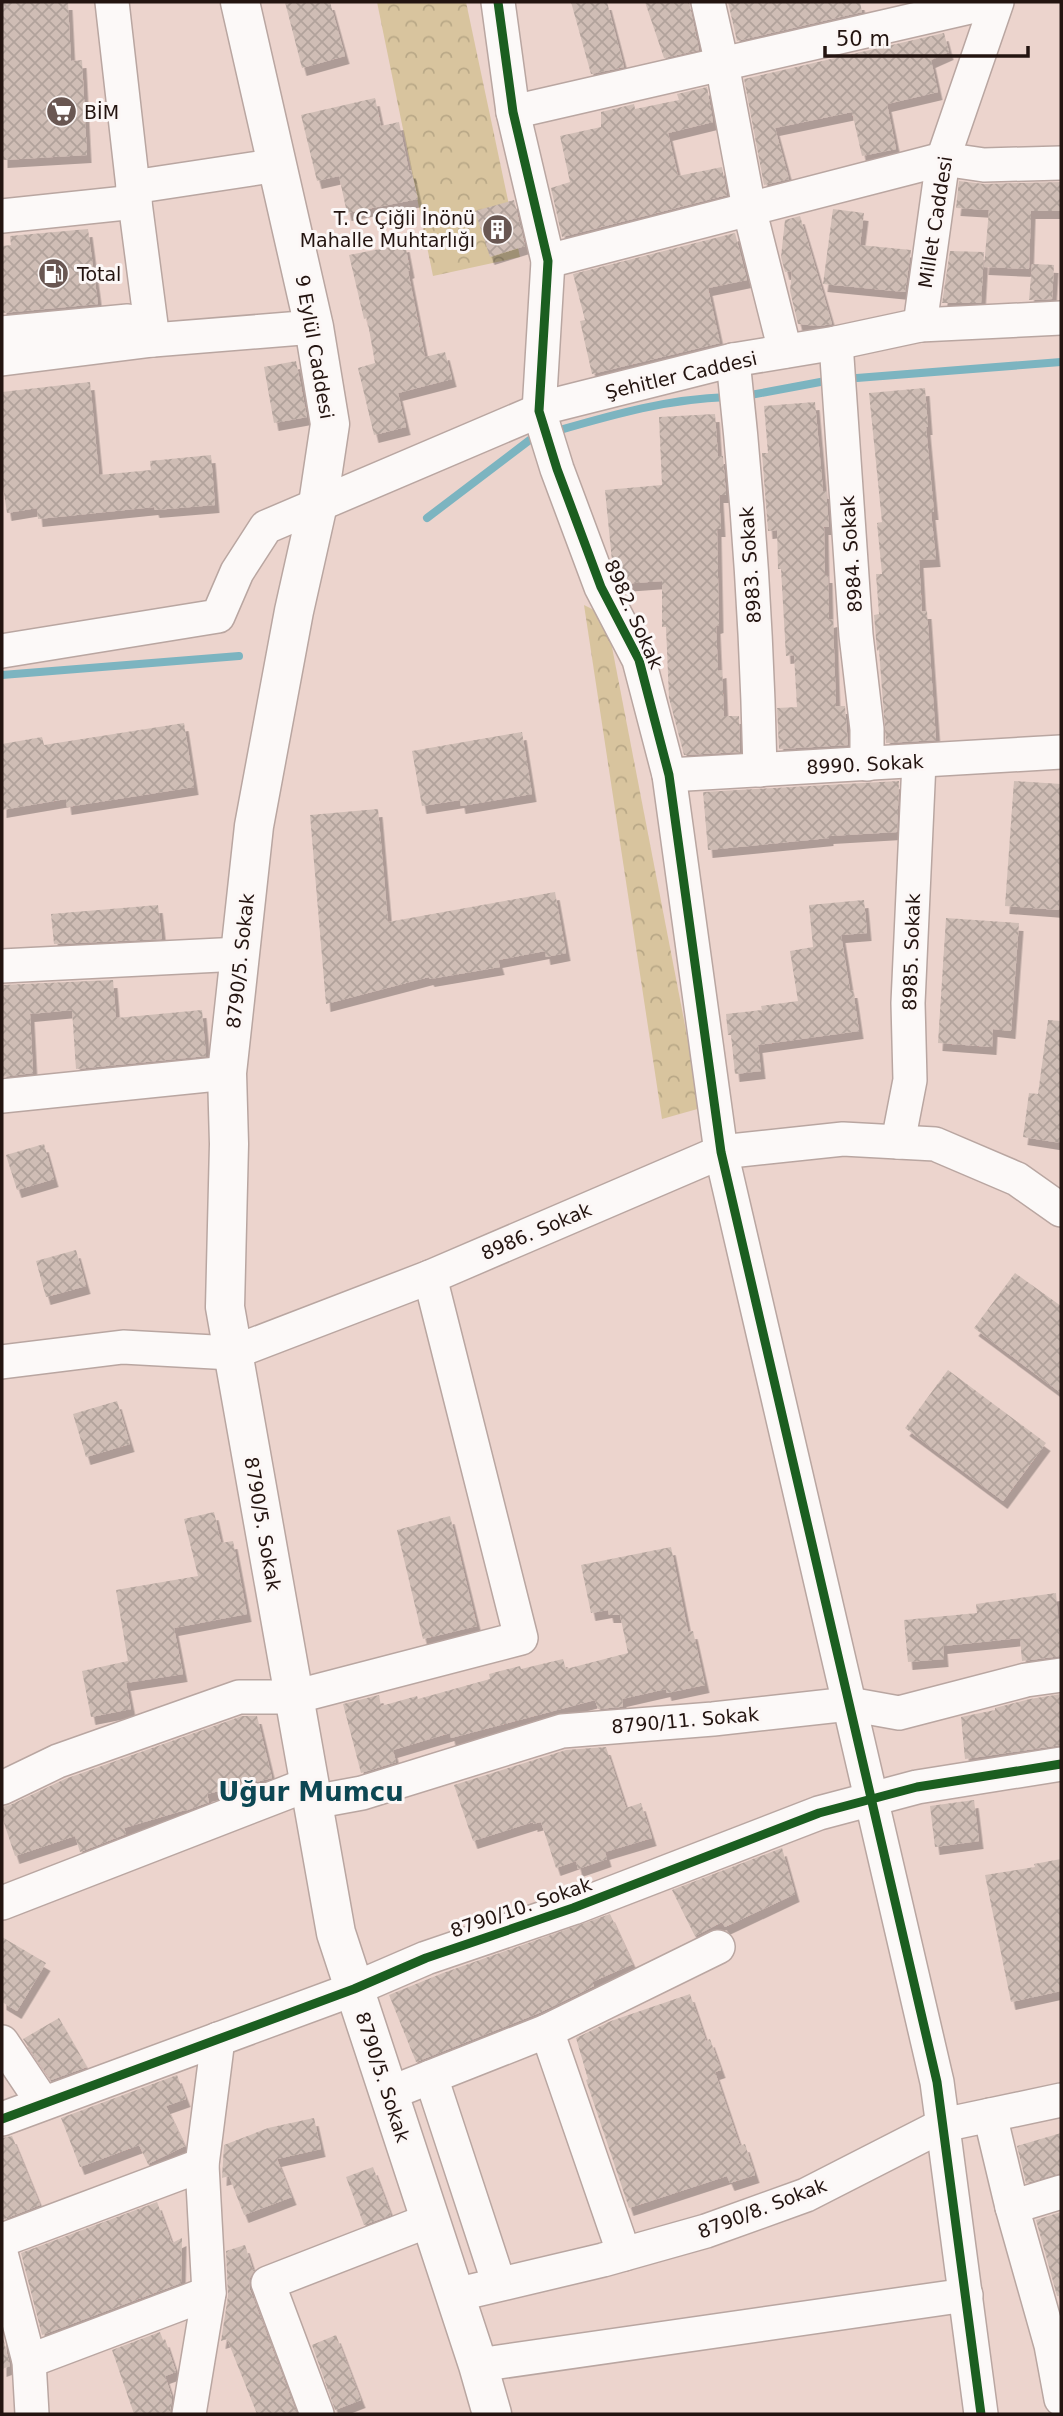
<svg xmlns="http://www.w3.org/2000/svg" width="1063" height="2416" font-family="'DejaVu Sans',sans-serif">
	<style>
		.forest { fill: url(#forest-crowns) }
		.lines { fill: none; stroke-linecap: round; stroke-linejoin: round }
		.stream { stroke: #7cb4c0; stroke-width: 8 }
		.building { fill: url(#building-cross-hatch); filter: url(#shadow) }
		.minor-casing { stroke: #b9a6a1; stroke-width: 36 }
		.major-casing { stroke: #b9a6a1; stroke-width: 41 }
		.minor { stroke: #fcf9f8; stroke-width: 33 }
		.major { stroke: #fcf9f8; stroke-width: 38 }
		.cycleway-casing { stroke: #fcf7f6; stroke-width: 13 }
		.cycleway { stroke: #1b5e20; stroke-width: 9 }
		.labels { text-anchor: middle; stroke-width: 6; stroke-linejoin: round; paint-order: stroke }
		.poi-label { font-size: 19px; fill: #231410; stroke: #fcf7f6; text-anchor: start }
		.street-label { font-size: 19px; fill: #231410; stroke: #fcf7f6 }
		.district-label { font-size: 26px; font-weight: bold; fill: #0c4753; stroke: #fcf7f6 }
	</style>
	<defs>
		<pattern id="forest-crowns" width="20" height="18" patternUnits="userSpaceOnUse" patternTransform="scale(1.75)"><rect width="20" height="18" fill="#d8c49e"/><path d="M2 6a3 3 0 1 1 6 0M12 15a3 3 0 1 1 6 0" fill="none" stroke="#b9a887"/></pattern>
		<pattern id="building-cross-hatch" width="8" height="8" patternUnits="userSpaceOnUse" patternTransform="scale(1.75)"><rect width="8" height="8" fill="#cfbdb5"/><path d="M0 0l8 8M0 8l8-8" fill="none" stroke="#b1a29b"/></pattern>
		<filter id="shadow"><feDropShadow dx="4.5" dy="8" stdDeviation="0" flood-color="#0004"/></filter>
	</defs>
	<rect width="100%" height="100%" fill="#ecd4cd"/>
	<g class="forest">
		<path d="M377,2H466L520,257L433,276Z"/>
		<path d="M584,605L606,616L701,1108L662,1119Z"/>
	</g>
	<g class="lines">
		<g class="stream">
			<path d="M844,379L1061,362"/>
			<path d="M745,396L831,380"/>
			<path d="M553,432C612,415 666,399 728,397"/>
			<path d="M427,518L531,439L540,436"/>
			<path d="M2,675L239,656"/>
		</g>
	</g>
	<g class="building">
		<path d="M2,2H68L71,61L82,60L87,155L3,160Z"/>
		<path d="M285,2H330L345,56L302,68Z"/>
		<path d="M571,2H607L624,67L591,74Z"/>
		<path d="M645,2H689L699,50L664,58Z"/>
		<path d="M728,2H860L862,12L737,41Z"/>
		<path d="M944,33L949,52L931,60L938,92L887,104L896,149L862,156L852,112L775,128L789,179L764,185L744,79Z"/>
		<path d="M707,87L713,122L668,133L678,176L722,167L727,195L562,237L551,188L570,182L560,136L601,127V112L634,104L635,109L679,100L677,94Z"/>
		<path d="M375,98L381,126L399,122L409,171L411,170L418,199L347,213L339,176L317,181L301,115Z"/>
		<path d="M959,181L984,184L1061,182V211H1031L1029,269L984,267L989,210L956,208Z"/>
		<path d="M514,200L525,246L490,257L475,211Z"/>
		<path d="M833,209L864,213L860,245L911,250L905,292L823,284Z"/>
		<path d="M800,216L815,266L832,324L819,326L798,324L790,291L792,271L785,272L781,257L785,220Z"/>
		<path d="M88,229L98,304L2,313V246L11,245L10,236Z"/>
		<path d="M735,233L747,280L708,288L720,343L592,374L580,321L585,320L573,274Z"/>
		<path d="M405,244L410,270L408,271L425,357L445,352L452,379L398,393L406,427L374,435L358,368L375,363L367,318L364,319L349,255Z"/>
		<path d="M950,251L984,252L981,303H942Z"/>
		<path d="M1032,264L1054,265L1052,299L1029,300Z"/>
		<path d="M296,361L307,417L274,423L264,367Z"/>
		<path d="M90,382L99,475L151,470L150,461L211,455L215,505L155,510L154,507L38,519L37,508L7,513L2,480V392Z"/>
		<path d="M925,388L928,427H926L934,512H931L936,559L919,560L922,611H927L936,740L886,743L879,650L877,651L874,615L879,614L876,574H882L877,523L882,522L869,393Z"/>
		<path d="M815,402L823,491H826L829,527H824L825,575H828L829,620L833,619L836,706H845L848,745L779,749L777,708L797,707L794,655L786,656L781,569H778L777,530L768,531L762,453H768L764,406Z"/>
		<path d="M715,414L718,456H723L726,495H719L721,529H717L719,625L716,626L718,671L722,670L724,716H739L740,752L684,755L669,698L666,627H662V581L621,584L612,561L605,490L662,485L659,417Z"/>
		<path d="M184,723L194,787L67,807L66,799L2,810V744L42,737L44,745Z"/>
		<path d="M522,732L532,794L461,806L460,800L422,806L412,751Z"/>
		<path d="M899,781L897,832L829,836V838L708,850L703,792Z"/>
		<path d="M1014,781L1061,784L1059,910L1005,906Z"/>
		<path d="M378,809L388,922L555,892L566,953L546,957L545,951L498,960L500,967L430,979L429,977L326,1004L310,815Z"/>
		<path d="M864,900L867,933L841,935L850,990H853L859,1031L758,1045L761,1071L735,1074L731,1035H728L726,1014L762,1010L761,1006L798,1001L790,951L813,947L809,905Z"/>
		<path d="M158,905L162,939L54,944L51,914Z"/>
		<path d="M946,918L1019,923L1011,1031L993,1029L992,1047L938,1043Z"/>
		<path d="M113,980L116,1018L202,1010L206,1056L76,1069L72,1010L30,1014L33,1073L2,1077V985Z"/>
		<path d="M1048,1020L1061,1021V1143L1023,1137L1029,1093L1038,1094Z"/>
		<path d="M44,1144L54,1179L17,1190L6,1155Z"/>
		<path d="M76,1250L86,1286L46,1297L36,1261Z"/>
		<path d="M1015,1273L1061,1306V1393L974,1328Z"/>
		<path d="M948,1370L1046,1443L1003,1501L905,1428Z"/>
		<path d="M117,1401L130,1444L86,1457L73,1414Z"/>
		<path d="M214,1512L221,1543L233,1541L247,1614L174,1628L183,1674L126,1683L131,1709L91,1717L82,1671L128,1661L116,1590L198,1576L184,1519Z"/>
		<path d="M450,1516L477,1626L423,1639L397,1530Z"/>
		<path d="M671,1547L688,1632L693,1631L705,1685L667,1693L666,1689L622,1699L623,1706L620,1707L598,1709L595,1700L451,1738L450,1733L393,1750L396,1762L361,1773L343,1704L379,1695L381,1706L417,1696L418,1699L490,1679L489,1674L520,1666L521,1669L563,1659L566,1669L628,1653L620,1615H609L608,1610L591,1613L581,1565Z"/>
		<path d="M1056,1593L1061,1656L1022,1661L1020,1638L943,1646L944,1659L908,1662L904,1620L977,1613L976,1604Z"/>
		<path d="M1061,1694V1745L965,1759L961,1717L995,1710V1708L1030,1699Z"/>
		<path d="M242,1716H257L272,1778L207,1794L209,1802L185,1811V1810L124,1828L126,1834L80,1852L75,1836L15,1856L2,1817V1807L10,1805L65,1779Z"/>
		<path d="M606,1747L626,1808L641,1803L652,1838L605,1852L607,1859L578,1869L576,1861L556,1868L541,1822L533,1824V1822L473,1841L454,1785L566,1750Z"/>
		<path d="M974,1800L979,1841L935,1847L930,1806Z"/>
		<path d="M782,1848L795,1894L725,1927L722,1922L695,1936L672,1890Z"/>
		<path d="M1061,1859V1991L1011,2002L985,1875L1035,1867L1034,1864Z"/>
		<path d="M610,1914L633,1964L592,1982L594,1986L539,2013L416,2062L389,1995L443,1973Z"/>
		<path d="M2,1937L46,1963L17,2011L2,2002Z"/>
		<path d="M690,1994L706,2041L710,2039L721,2070L715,2072L740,2146L745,2144L755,2175L730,2183L727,2176L629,2208L586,2080L588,2079L576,2038L611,2021Z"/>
		<path d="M59,2018L87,2067L51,2080L23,2039Z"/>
		<path d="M177,2075L186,2099L166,2106L185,2146L148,2164L139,2145L80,2167L61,2118Z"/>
		<path d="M314,2118L321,2149L277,2159L292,2197L244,2215L229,2176L222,2178L224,2145L268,2128Z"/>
		<path d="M1061,2133V2173L1026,2183L1017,2146Z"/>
		<path d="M12,2136L40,2205L2,2220V2138Z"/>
		<path d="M373,2167L391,2215L364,2225L346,2177Z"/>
		<path d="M157,2202L172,2243L182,2238L181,2283L42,2335L21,2253Z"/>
		<path d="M1061,2212V2296H1057L1036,2220Z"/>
		<path d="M245,2245L253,2270L256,2269L249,2279L250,2290L297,2414H257L227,2339L221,2341L228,2296L226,2251Z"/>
		<path d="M160,2332L163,2340L165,2339L176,2372L165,2376L172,2397L170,2414H134L112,2350Z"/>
		<path d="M2,2333L10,2366L2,2369Z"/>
		<path d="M336,2335L361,2400L335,2410L312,2345Z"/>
	</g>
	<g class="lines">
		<defs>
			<g id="minor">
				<path d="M112,2L133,187L278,165"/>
				<path d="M498,2L513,112L548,261L539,411L557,469L601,587L639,660L669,775L721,1152L937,2082L981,2414"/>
				<path d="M708,2L722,64L749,208L785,351"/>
				<path d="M513,112L992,2"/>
				<path d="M133,187L153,340"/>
				<path d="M2,216L135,202"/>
				<path d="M548,261L943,159L984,165L1061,163"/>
				<path d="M920,325L943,159L997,2"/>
				<path d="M2,333L128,321"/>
				<path d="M836,343L856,635L867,729V764"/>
				<path d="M2,359L153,340L314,327"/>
				<path d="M733,360C748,496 757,633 760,770"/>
				<path d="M2,651L218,616L237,572L266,527L550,406L733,360L836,343L920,325L1061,318"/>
				<path d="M669,775L1061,752"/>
				<path d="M2,966L240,954"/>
				<path d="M2,1096L227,1073"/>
				<path d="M898,1142L910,1080L908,1003L919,762"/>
				<path d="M2,1362L123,1347L232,1353L430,1277L721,1152L843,1139L935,1144L1017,1179L1061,1210"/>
				<path d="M2,1788L58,1761L239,1697H294L521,1638L430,1277"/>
				<path d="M313,1802L362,1793L562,1731L713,1719L849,1704L899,1713L1026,1680L1061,1675"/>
				<path d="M2,1903L309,1784"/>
				<path d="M547,2031L624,2254"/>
				<path d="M2,2042L43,2103"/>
				<path d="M431,2077L499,2284"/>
				<path d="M390,2093L547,2031L718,1947"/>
				<path d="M990,2115L1012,2207L1051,2345L1061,2399"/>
				<path d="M2,2119L354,1989L426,1958L573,1908L819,1813L917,1787L1061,1764"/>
				<path d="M1012,2207L1061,2192"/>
				<path d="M2,2240L202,2165"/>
				<path d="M2,2257L29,2361L32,2414"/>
				<path d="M455,2295L603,2260L706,2231L806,2195L943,2125L1061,2100"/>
				<path d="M29,2361L209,2293"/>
				<path d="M478,2365L966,2295"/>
				<path d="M189,2414L209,2293L202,2165L218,2039"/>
				<path d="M317,2414L268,2283L430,2220"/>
			</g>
			<path id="major" d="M240,2L314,327L330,424L318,504L294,611L254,826L227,1073L229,1144L225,1307L336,1933L478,2365L492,2414"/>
		</defs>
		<use href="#minor" class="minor-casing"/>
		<use href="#major" class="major-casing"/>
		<use href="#minor" class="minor"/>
		<use href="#major" class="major"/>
		<defs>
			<g id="cycleway">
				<path d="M498,2L513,112L548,261L539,411L557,469L601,587L639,660L669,775L721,1152L937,2082L981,2414"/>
				<path d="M2,2119L354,1989L426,1958L573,1908L819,1813L917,1787L1061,1764"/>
			</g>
		</defs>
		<use href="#cycleway" class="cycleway-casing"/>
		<use href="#cycleway" class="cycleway"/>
	</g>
	<defs>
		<symbol id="supermarket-disc" viewBox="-11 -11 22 22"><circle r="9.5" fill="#695752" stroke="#fcf7f6"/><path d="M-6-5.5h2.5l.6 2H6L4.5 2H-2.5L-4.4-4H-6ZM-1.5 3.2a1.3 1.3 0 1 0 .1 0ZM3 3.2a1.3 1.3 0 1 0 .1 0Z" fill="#fff"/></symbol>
		<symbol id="building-disc" viewBox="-11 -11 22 22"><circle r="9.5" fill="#695752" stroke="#fcf7f6"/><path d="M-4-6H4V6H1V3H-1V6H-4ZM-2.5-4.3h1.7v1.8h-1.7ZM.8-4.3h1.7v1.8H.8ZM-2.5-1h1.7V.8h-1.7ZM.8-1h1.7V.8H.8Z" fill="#fff"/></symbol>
		<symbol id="fuel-disc" viewBox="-11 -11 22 22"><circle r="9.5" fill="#695752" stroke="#fcf7f6"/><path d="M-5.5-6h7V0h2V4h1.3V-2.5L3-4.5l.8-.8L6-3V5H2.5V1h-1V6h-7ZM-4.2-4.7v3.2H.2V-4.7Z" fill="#fff"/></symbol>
	</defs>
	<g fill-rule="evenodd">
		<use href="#supermarket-disc" x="44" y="94" width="35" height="35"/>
		<use href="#building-disc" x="480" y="212" width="35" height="35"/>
		<use href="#fuel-disc" x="36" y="256" width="35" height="35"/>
	</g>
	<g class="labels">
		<g class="poi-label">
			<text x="84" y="119">BİM</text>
			<text x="475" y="225" text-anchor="end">T. C Çiğli İnönü<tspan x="475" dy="22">Mahalle Muhtarlığı</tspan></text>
			<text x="77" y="281">Total</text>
		</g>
		<g class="street-label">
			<text transform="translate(935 222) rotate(-81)" y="7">Millet Caddesi</text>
			<text transform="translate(315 347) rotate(80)" y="7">9 Eylül Caddesi</text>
			<text transform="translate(681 375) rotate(-13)" y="7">Şehitler Caddesi</text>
			<text transform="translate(851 554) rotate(-94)" y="7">8984. Sokak</text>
			<text transform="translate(750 565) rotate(-94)" y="7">8983. Sokak</text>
			<text transform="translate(634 614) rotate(66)" y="7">8982. Sokak</text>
			<text transform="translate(865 764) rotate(-3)" y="7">8990. Sokak</text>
			<text transform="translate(911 952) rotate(-88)" y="7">8985. Sokak</text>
			<text transform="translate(240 961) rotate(-84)" y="7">8790/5. Sokak</text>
			<text transform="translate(536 1231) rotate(-23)" y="7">8986. Sokak</text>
			<text transform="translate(263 1524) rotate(80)" y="7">8790/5. Sokak</text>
			<text transform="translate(685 1720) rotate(-5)" y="7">8790/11. Sokak</text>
			<text transform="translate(521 1907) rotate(-19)" y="7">8790/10. Sokak</text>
			<text transform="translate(383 2077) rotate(72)" y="7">8790/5. Sokak</text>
			<text transform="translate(762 2208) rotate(-21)" y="7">8790/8. Sokak</text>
		</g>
		<g class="district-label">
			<text x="311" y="1801">Uğur Mumcu</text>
		</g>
	</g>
	<rect width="1063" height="2416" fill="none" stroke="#231410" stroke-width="7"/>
	<path d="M825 46v10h203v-10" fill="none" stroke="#231410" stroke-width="3.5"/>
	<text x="836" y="46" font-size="21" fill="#231410" stroke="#fcf7f6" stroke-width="5" paint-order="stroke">50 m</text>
</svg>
